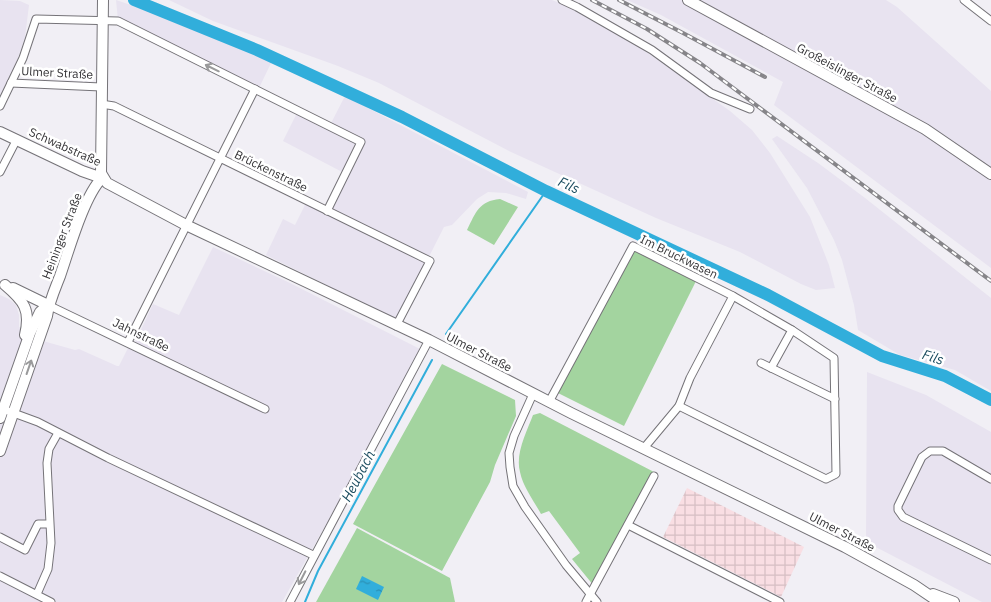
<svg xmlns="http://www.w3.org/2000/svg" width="991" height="602" font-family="'IBM Plex Sans',sans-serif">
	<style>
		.built { fill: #e8e3f0 }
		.industrial { fill: url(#industrial-grid) }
		.green { fill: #a3d49f }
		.water { fill: url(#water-ripples) }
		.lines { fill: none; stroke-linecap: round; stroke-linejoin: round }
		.stream { stroke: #31aedb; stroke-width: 2 }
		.river { stroke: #31aedb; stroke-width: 12 }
		.street-casing { stroke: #757378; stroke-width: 9 }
		.secondary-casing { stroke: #757378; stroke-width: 12 }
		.street { stroke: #fff; stroke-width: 7 }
		.secondary { stroke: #fff; stroke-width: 10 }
		.rail-casing { stroke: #868589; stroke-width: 4 }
		.rail { stroke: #fff; stroke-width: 2; stroke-dasharray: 5.5; stroke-linecap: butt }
		.oneway { stroke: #9a9a9b }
		.labels { text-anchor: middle; stroke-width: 5; stroke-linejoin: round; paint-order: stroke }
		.street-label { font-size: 12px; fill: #353437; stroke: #fff }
		.water-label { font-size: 14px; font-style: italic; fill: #1b4c5f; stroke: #fff }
	</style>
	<defs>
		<pattern id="industrial-grid" width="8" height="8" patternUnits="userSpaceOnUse" patternTransform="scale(1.25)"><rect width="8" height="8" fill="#f9dee3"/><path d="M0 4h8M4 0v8" fill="none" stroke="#d6bfc3"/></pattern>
		<pattern id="water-ripples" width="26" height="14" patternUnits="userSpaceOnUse" patternTransform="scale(1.25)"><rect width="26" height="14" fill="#31aedb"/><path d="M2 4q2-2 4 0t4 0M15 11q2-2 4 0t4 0" fill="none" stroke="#2a8eb2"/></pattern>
	</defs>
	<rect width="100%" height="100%" fill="#f1eff5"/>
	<g class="built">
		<path d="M0,0L20,1L29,5L25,37L17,61L0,97Z"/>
		<path d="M116,0L143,9L272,61L259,88L118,20Z"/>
		<path d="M169,0H552L578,11L635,44L730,111L752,130L770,153L810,217L829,265L835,288L816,290L801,284L740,252L656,218L511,152L379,83L338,66L213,21Z"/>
		<path d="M627,0H886L897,7L991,91V268L774,105L783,82L661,15Z"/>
		<path d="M345,96L528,192L526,199L506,193L488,192L477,199L452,225L444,227L397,320L266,255L283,219L295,225L306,203L326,213L346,174L283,141L297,113L328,129Z"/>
		<path d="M777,136L818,163L865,198L991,298V391L955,370L900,355L858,330L854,305L842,260L834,240L807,188L772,139Z"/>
		<path d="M213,247L288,282L420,349L353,477L282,602H0V295L9,299L16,305L19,315V327L43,341L75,350L79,349L117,366H119L129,346L133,347L153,304L179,315Z"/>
		<path d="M867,372L926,395L991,432V602H982L866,542Z"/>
	</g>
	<path class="industrial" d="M687,488L804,547L781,597L663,537Z"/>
	<g class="green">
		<path d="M500,199L518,207L494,245L467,230C476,212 479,201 500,199Z"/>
		<path d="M635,244L699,275L624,426L556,392Z"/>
		<path d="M442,364L515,400L516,416L495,465L490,482L442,571L353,524Z"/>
		<path d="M540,413L656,473L594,586L572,559L580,553L549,511L541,514C534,501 523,487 520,472C515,454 527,431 533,415Z"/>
		<path d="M357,528L450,578L455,602H316Z"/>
	</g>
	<path class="water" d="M362,576L384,587L378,600L356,589Z"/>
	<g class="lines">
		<g class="stream">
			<path d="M446,334L546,191"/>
			<path d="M305,602L318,571L432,360"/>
		</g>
		<path class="river" d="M134,0L257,50L402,117L546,191L768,295L882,356L945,376L991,400"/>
		<defs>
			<g id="street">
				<path d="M562,0L577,7L652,50L711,93L750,109"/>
				<path d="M964,0L991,21"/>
				<path d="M11,83L101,87"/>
				<path d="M101,104L114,106L430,261L396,326"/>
				<path d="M0,106L23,58L36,19L118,21L361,142L327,211"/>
				<path d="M0,172L17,139"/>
				<path d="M48,305L265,409"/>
				<path d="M128,342L255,89"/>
				<path d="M761,363L835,399"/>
				<path d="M771,368L792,330"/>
				<path d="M533,394L514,436L509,453L510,467L513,486L525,507L566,565L597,602"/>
				<path d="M549,402L633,246L733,296L792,330L834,358L836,474L826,479L679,406"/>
				<path d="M0,408L38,422L108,458L313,555"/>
				<path d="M644,448L679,406L690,378L733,296"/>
				<path d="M991,479L943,451H930L922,457L898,506V510L903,517L991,560"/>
				<path d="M628,525L780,602"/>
				<path d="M0,537L25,550L38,524H49"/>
				<path d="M0,576L51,602"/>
				<path d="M37,594L48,569L51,543L47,463L49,449L58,433"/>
				<path d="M290,602L429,340"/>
				<path d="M586,602L654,476"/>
			</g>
			<g id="secondary">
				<path d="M103,0L101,173L107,183L186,225L429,340L571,413L845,547L914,585L939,602"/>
				<path d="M688,0L925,129L991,174"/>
				<path d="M0,132L82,171L102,178"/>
				<path d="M5,285C24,301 31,310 25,335"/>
				<path d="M13,288L48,305"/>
				<path d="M0,418L30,333L40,312L48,305"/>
				<path d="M0,451L47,316C49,302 55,289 60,276C69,250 84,196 102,178"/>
				<path d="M933,594L954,602"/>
			</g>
		</defs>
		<use href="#street" class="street-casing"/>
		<use href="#secondary" class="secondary-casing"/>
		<use href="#street" class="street"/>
		<use href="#secondary" class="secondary"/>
		<defs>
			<g id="rail">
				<path d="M592,0L647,29L700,63L991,281"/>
				<path d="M619,0L683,33L765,77"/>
			</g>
		</defs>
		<use href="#rail" class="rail-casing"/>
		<use href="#rail" class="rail"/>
	</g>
	<defs><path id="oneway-shaft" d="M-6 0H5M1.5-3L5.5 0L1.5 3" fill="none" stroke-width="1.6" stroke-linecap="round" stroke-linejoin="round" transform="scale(1.25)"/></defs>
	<g class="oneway">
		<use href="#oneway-shaft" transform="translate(212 68) rotate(-154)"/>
		<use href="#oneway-shaft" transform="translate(29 367) rotate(-71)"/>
		<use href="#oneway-shaft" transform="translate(302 578) rotate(117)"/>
	</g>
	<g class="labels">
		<g class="street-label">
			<text transform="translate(57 73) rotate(3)" y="4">Ulmer Straße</text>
			<text transform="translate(847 73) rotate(28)" y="4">Großeislinger Straße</text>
			<text transform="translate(65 147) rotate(24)" y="4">Schwabstraße</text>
			<text transform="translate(271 171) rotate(26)" y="4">Brückenstraße</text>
			<text transform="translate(62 236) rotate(-69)" y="4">Heininger Straße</text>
			<text transform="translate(679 257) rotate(26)" y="4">Im Bruckwasen</text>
			<text transform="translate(141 335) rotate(26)" y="4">Jahnstraße</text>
			<text transform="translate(479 352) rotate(27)" y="4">Ulmer Straße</text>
			<text transform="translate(842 532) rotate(27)" y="4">Ulmer Straße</text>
		</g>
		<g class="water-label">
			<text transform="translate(569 185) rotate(25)" y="5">Fils</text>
			<text transform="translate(933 357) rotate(18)" y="5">Fils</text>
			<text transform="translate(358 476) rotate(-62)" y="5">Heubach</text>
		</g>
	</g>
</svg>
